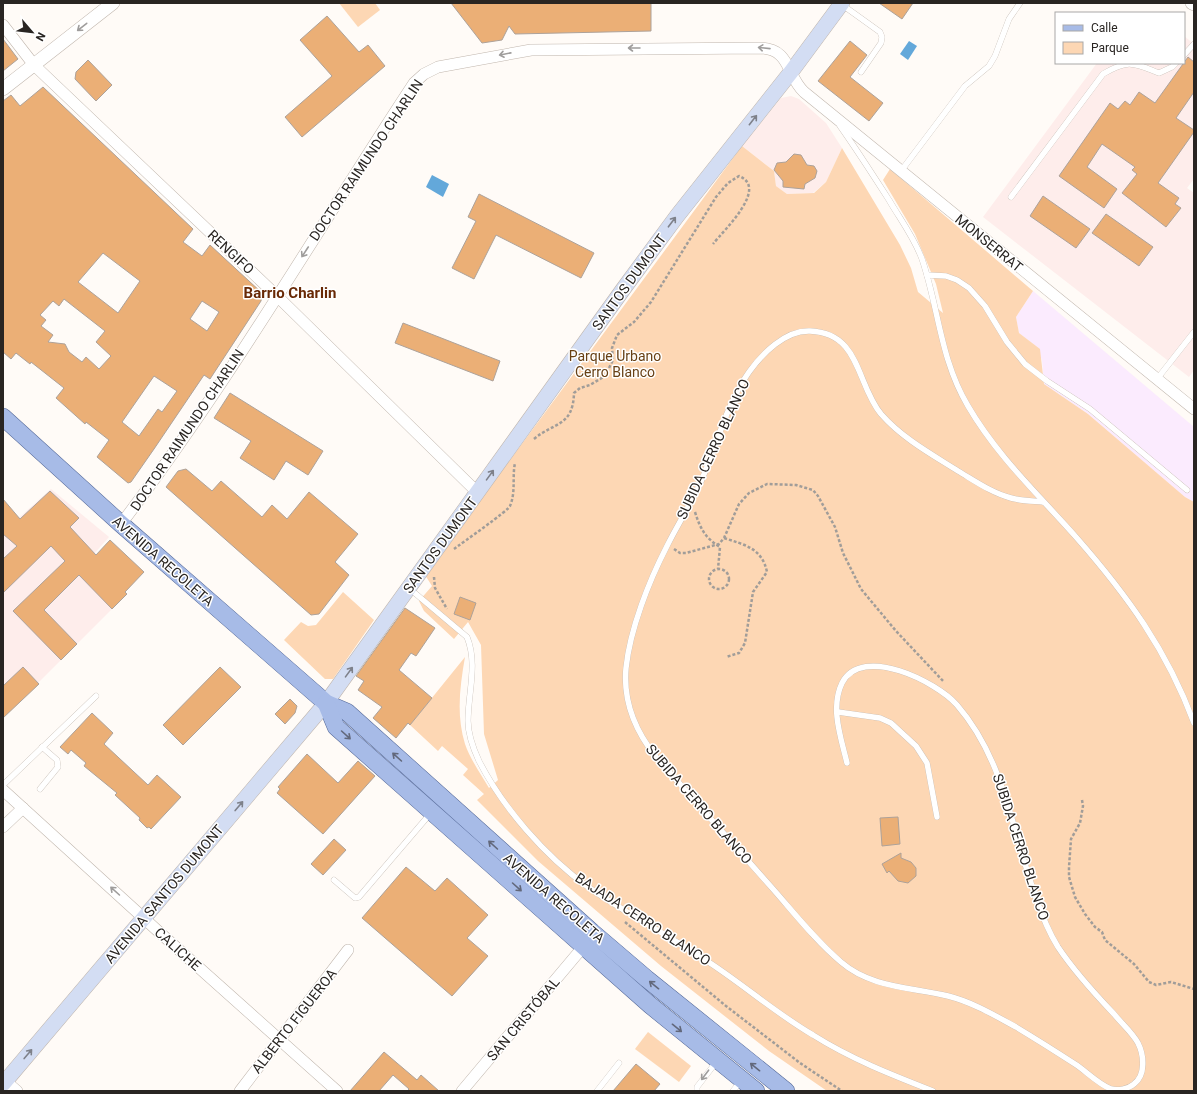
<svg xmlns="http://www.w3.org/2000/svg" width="1197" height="1094" font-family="Roboto,sans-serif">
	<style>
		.industrial { fill: #fbebfe }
		.education { fill: #feedeb }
		.green { fill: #fdd7b4 }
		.water { fill: #63a8da }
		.building { fill: #ebaf76; stroke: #ada29a; fill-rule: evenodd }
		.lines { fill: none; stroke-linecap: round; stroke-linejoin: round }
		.service-casing { stroke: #c0b6ad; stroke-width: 6 }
		.minor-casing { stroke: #c0b6ad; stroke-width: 12 }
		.tertiary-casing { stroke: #c0b6ad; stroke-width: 14 }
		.secondary-casing { stroke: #c0b6ad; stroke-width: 16 }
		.primary-casing { stroke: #556998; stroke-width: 18 }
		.path { stroke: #a19d99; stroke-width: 2.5; stroke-dasharray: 3 2; stroke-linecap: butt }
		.service { stroke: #fff; stroke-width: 5.5 }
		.minor { stroke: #fff; stroke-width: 11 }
		.tertiary { stroke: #fff; stroke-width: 13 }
		.secondary { stroke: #d3ddf3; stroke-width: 15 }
		.primary { stroke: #a7bbe7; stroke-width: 17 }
		.oneway { stroke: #9f9d9c }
		.oneway2 { stroke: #7e818a }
		.oneway3 { stroke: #62687b }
		.labels { text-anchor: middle; stroke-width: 3; stroke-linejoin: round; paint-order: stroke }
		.street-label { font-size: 14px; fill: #292522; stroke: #fff }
		.park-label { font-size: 14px; fill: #684015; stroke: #fff }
		.neighbourhood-label { font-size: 15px; font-weight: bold; fill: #682906; stroke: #fff }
	</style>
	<rect width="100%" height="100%" fill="#fffbf7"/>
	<path class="industrial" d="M1033,291L1194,427V502L1185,497L1088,414L1044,384L1042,360L1037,347L1019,333L1016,317Z"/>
	<g class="education">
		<path d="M1184,36L1194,44V179L1187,188L1194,193V370L1189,377L983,217L1097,63H1184Z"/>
		<path d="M791,96L799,99L826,123L842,148L826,182L813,193L787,194L776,186L774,171L742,146L781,98Z"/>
		<path d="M51,489L109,537L92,556L112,609L3,718V532Z"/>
	</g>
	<g class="green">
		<path d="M339,3H375L380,10L358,27Z"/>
		<path d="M742,146L774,171L776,186L787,194L814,193L826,182L842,148L900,245L911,268L918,292L943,313L936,284L915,234L883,180L890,169L1033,291L1016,317L1019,333L1040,349L1044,384L1088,414L1185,497L1194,502V1091H827L769,1051L661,966L538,861L477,800L484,794L463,775L468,769L442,746L438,751L410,725L465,657C460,686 456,715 465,744C470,759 481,774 489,788L498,780L484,734L481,645L468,622L454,639L424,611L419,601L432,586L425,575Z"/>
		<path d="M343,592L374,620L333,679H325L284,640L301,622L308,626L316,625Z"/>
		<path d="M648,1032L691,1066L679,1082L635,1049Z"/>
	</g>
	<g class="water">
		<path d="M909,41L917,46L908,60L900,54Z"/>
		<path d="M432,175L449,184L443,197L426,187Z"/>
	</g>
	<g class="building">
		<path d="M451,3H651V31L515,34L509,26L502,40L482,43Z"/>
		<path d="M879,3H913L902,19Z"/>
		<path d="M327,16L359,52L368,45L385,66L302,137L285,117L332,76L300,40Z"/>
		<path d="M3,39L18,59L3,71Z"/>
		<path d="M850,41L867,55L850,77L883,103L869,121L818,81Z"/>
		<path d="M1188,57L1194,62V92L1176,118L1194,130V132L1158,183L1179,198L1175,204L1181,208L1166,227L1122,193L1137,174L1132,170L1135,167L1102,144L1087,167L1117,189L1104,208L1059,176L1110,103L1118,109L1125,101L1130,105L1139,92L1155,103Z"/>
		<path d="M88,60L112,85L96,101L75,79L76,72Z"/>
		<path d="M43,87L193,229L183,242L202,256L210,245L262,293L261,301L210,379L204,375L154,449L131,482L128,483L97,457L109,440L86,422L85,424L56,398L64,388L31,362L30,364L16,353L11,359L3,352V101L11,95L20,106ZM103,253L140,281L118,313L78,282ZM64,299L105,331L96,342L111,356L99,369L86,357L82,362L69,352L65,344L48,342L53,335L41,326L46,320L40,315L53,301L59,306ZM202,301L219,312L207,331L190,319ZM154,376L177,391L162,412L158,409L139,436L122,422Z"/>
		<path d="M794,154L801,155L807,165L814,166L817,171L815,178L805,184L804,189L783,187V181L774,170L777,163L786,162Z"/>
		<path d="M479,194L594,253L581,278L496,235L474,279L452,268L476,221L468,217Z"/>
		<path d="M1043,196L1090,229L1076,248L1030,216Z"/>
		<path d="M1106,214L1153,247L1139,266L1092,233Z"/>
		<path d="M403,323L500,361L493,381L395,343Z"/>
		<path d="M230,393L323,451L308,475L286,461L274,480L240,458L251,441L214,418Z"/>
		<path d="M186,469L212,491L221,481L262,517L272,505L287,519L309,492L358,534L335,562L349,575L319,614L311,615L166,487L178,471Z"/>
		<path d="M50,491L79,518L70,527L96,555L110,540L144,572L125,592L127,594L112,609L79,575L44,610L77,644L61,660L13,611L65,561L51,546L3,593V559L17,546L3,534V499L20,519Z"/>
		<path d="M460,597L476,603L470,620L454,614Z"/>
		<path d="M405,608L435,628L416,656L411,653L399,670L432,698L410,725L408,723L396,738L373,718L382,707L358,690L364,681L356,676Z"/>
		<path d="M23,667L39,684L3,718V686Z"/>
		<path d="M220,667L241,687L183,745L163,725Z"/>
		<path d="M290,699L297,706L295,713L285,724L275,714Z"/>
		<path d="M92,713L113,733L104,744L148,785L157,775L181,797L151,829L149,827L147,828L139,820L140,818L115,795L117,793L84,766L86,763L71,750L68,754L60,747Z"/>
		<path d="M307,754L338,783L358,761L375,776L323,834L277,793L280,789L278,787Z"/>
		<path d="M898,817L900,844L882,846L880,818Z"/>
		<path d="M334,839L346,850L323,875L311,864Z"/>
		<path d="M901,853V858L911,862L916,868V876L908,883L898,881L889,871L887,873L882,864Z"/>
		<path d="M406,867L435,891L447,878L488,915L467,938L488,956L452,996L362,918Z"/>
		<path d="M384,1052L417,1080L421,1075L439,1091H407L409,1089L393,1075L379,1091H350Z"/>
		<path d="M636,1064L660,1084L654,1091H613Z"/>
	</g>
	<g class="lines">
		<defs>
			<g id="service">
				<path d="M841,4L880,32L882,37L881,43L861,72"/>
				<path d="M1184,55L1194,44"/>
				<path d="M840,126C857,150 873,175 889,200C900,219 914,237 922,259C939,309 940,359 968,406C997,456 1038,494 1076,537C1127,595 1167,650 1194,723"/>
				<path d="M901,171L965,86L989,66L995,56L1009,19L1020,3"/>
				<path d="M1011,197L1103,74C1129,59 1133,63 1159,73L1172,67L1176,63"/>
				<path d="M927,275L946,276L957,280L969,288L985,306L1007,342L1025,364L1047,381L1090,409L1187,490"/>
				<path d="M1157,379L1194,332"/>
				<path d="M410,589L467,637C478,664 468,693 468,721C468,734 473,748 479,761C503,808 545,856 588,887C627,914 670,936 710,963C745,986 777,1014 813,1035C851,1059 892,1075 933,1091"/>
				<path d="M838,712L880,718L891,723L916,746L927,763L937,817"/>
				<path d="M847,763C841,738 830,708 842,683C862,644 937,682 957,705C1004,759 1012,830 1035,895C1041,913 1048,931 1058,947C1074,971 1094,993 1114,1014C1122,1024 1132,1032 1138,1043C1144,1055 1146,1075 1134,1084C1128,1089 1118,1091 1111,1089C1098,1084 1086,1071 1075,1064C1055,1051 1036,1039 1016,1027C994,1015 972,1002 948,996C911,987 871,988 841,962C816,941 795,914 773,889C734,845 695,801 656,757C636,732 623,701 626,668C630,629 649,581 667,546C677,526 689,507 699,486C716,449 725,406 749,372C762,354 785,330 810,331C861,333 856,384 881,414C902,438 931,454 958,471C975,481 992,493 1011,498C1022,501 1033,501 1043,502"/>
				<path d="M3,785L96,696"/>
				<path d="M40,789L58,767L57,760L42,747"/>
				<path d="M334,880L355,898L359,897L430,814"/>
				<path d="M597,1091L619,1063"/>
				<path d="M697,1091V1087L717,1061"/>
				<path d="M733,1091L740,1082"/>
			</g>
			<g id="minor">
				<path d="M3,25L34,65L277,296L477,492"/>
				<path d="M121,524C228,384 317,230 414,83L424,74L438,67L531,50L760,48C791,49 786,75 804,92L1194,409"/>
				<path d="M3,790L159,932L337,1091"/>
				<path d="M3,827L23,808"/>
				<path d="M3,1079L17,1091"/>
				<path d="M240,1091L348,950"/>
				<path d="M462,1091L583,947"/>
			</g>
			<g id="tertiary">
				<path d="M1192,3L1194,4"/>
				<path d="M3,89L113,3"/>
			</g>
			<path id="secondary" d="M3,1084L326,703L624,288L677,216L791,72L842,3"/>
			<g id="primary">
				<path d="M3,417L121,524L326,703L347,712L592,932L647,979L786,1091"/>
				<path d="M326,703L336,727L650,1005L756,1091"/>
			</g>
		</defs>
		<use href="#service" class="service-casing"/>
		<use href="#minor" class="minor-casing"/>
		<use href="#tertiary" class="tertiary-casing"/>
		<use href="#secondary" class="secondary-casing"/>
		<use href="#primary" class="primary-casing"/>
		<g class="path">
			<path d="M534,439C554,422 573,427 574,393L580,388L590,385L605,376L613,360L612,348L617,335L634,322L651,302L716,197L728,183L739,176C769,188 724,230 713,244"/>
			<path d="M695,512C700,528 705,538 720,547L718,569"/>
			<path d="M724,538C745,545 762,548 767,572L753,592L745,643L739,653L726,657"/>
			<path d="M454,549C462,543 509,510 510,506C516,492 512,477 515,463"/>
			<path d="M674,549L680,553H686L719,544L724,538L739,504L749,493L767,484L796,485L813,490L818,496L835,527L843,553L861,589L896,631L944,682"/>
			<circle cx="719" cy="579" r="10"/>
			<path d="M434,577L435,588L447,609"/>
			<path d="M1082,800L1083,806L1080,823L1071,839L1069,867V877L1075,897L1085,914L1095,927L1102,932L1105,940L1134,964L1149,982L1156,985L1171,982L1194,989"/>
			<path d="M625,922L726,1006L800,1063L842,1091"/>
		</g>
		<use href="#service" class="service"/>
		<use href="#minor" class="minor"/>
		<use href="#tertiary" class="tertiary"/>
		<use href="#secondary" class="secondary"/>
		<use href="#primary" class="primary"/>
	</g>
	<defs><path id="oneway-shaft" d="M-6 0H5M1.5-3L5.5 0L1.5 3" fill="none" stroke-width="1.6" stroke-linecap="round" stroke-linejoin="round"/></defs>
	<g class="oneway">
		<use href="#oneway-shaft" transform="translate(82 27) rotate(142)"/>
		<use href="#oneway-shaft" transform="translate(634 48) rotate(180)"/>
		<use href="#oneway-shaft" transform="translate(764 48) rotate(-174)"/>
		<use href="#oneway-shaft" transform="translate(505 54) rotate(169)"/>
		<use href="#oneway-shaft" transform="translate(305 252) rotate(123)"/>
		<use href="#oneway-shaft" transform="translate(115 891) rotate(-138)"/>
		<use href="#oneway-shaft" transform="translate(705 1075) rotate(127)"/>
	</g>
	<g class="oneway2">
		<use href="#oneway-shaft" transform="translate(753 120) rotate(-52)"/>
		<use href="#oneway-shaft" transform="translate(672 222) rotate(-53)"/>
		<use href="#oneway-shaft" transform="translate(490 475) rotate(-54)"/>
		<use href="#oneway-shaft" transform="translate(349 672) rotate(-54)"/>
		<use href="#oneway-shaft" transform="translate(239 806) rotate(-50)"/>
		<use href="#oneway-shaft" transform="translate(28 1054) rotate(-50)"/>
	</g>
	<g class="oneway3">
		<use href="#oneway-shaft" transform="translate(346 735) rotate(42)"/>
		<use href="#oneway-shaft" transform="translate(397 757) rotate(-138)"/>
		<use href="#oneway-shaft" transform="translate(493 845) rotate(-138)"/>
		<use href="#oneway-shaft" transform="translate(517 887) rotate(42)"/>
		<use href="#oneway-shaft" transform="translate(654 985) rotate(-141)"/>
		<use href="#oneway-shaft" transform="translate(677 1028) rotate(39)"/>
		<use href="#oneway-shaft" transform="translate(755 1067) rotate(-141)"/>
	</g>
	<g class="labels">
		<g class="street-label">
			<text transform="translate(366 160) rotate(-56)" y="5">DOCTOR RAIMUNDO CHARLIN</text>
			<text transform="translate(989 243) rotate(39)" y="5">MONSERRAT</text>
			<text transform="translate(231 252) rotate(43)" y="5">RENGIFO</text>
			<text transform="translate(629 282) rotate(-54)" y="5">SANTOS DUMONT</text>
			<text transform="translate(187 430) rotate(-56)" y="5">DOCTOR RAIMUNDO CHARLIN</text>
			<text transform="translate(713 449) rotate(-65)" y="5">SUBIDA CERRO BLANCO</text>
			<text transform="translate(440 545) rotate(-54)" y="5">SANTOS DUMONT</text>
			<text transform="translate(163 561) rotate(41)" y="5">AVENIDA RECOLETA</text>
			<text transform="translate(699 804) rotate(49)" y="5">SUBIDA CERRO BLANCO</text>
			<text transform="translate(1021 847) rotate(72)" y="5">SUBIDA CERRO BLANCO</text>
			<text transform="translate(164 894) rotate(-50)" y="5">AVENIDA SANTOS DUMONT</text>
			<text transform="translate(554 898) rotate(41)" y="5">AVENIDA RECOLETA</text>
			<text transform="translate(643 919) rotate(33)" y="5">BAJADA CERRO BLANCO</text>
			<text transform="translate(178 949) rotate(42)" y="5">CALICHE</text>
			<text transform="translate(523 1019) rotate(-50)" y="5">SAN CRISTÓBAL</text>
			<text transform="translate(294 1021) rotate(-52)" y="5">ALBERTO FIGUEROA</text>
		</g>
		<g class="park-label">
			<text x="615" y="361">Parque Urbano<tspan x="615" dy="16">Cerro Blanco</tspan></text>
		</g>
		<g class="neighbourhood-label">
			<text x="290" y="298">Barrio Charlin</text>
		</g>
	</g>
	<rect width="1197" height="1094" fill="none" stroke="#292522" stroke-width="8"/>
	<rect x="1055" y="12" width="130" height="52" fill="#ffffff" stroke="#a9a8a7"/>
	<rect x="1063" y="25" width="20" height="6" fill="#a7bbe7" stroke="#a9a8a7"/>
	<text x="1091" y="32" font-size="12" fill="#292522">Calle</text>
	<rect x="1063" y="42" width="20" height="12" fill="#fdd7b4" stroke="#a9a8a7"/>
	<text x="1091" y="52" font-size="12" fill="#292522">Parque</text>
	<g transform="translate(32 32) rotate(118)" stroke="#ffffff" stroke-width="3" paint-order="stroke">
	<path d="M0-3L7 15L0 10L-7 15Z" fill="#292522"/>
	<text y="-6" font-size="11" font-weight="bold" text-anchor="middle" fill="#292522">N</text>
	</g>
</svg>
